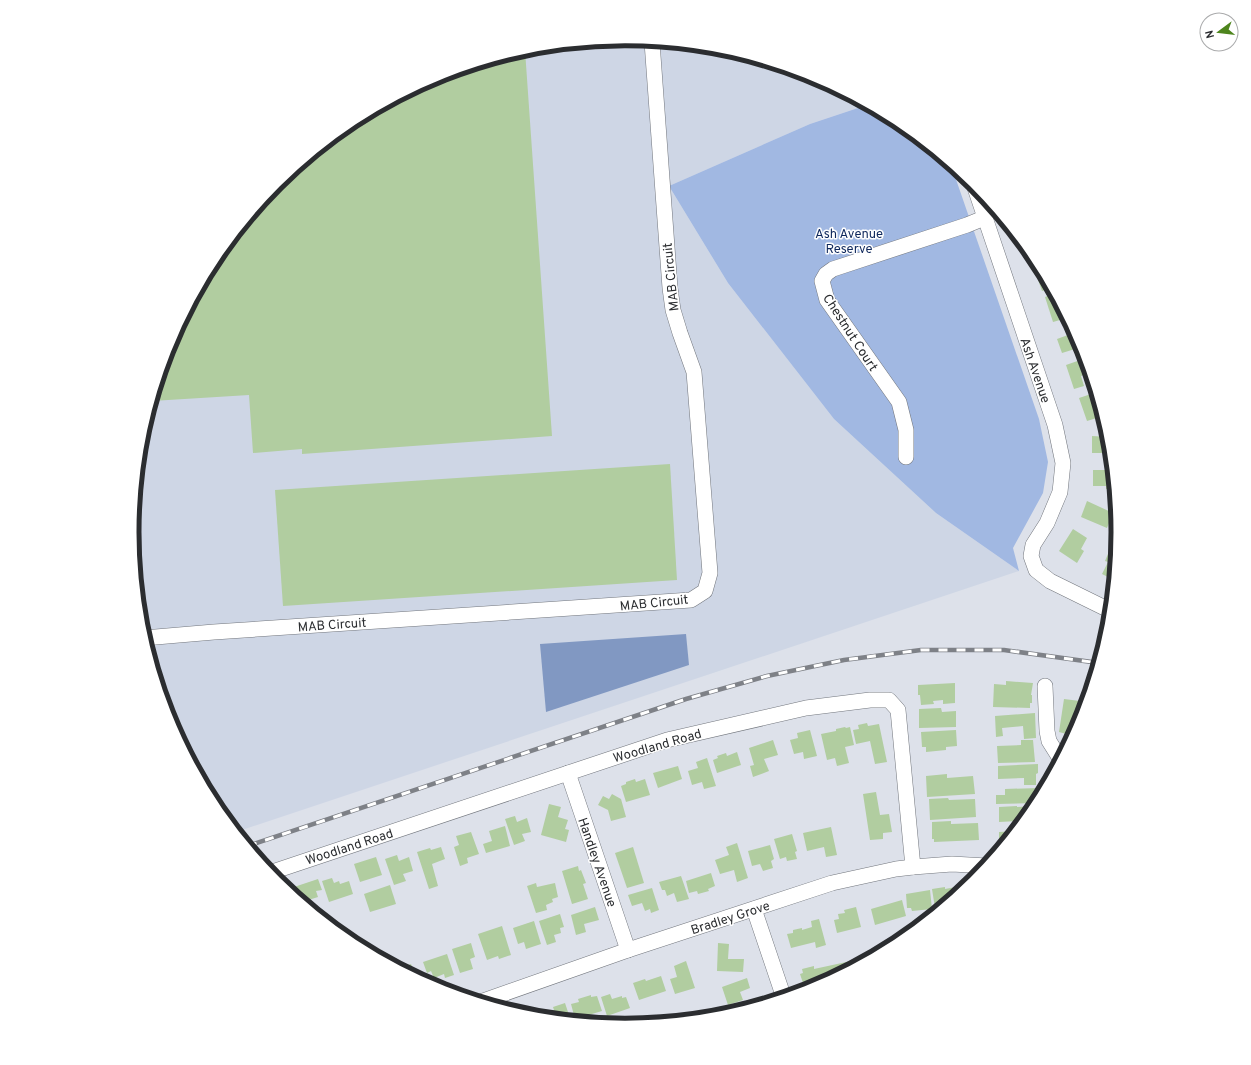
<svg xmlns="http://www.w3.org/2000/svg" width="1251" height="1065" font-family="Overpass,sans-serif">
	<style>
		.built { fill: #ced6e5 }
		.green { fill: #a1b8e2 }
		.water { fill: #8198c2 }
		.building { fill: #b1cda0 }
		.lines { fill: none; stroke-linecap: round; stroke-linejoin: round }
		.minor-casing { stroke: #72767d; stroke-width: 16 }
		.minor { stroke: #fff; stroke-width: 15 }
		.rail-casing { stroke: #7e8187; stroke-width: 4.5 }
		.rail { stroke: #fff; stroke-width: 3; stroke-dasharray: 9; stroke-linecap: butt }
		.labels { text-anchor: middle; stroke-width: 3; stroke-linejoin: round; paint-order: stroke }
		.park-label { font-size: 13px; fill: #0f285c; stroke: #fff }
		.street-label { font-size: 13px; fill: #2b2d30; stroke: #fff }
		.rim { fill: none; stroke: #2b2d30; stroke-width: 5 }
	</style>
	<rect width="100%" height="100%" fill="#dde1ea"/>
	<path class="built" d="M626,39L722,49L815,77L867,105L810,124L669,186L728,283L834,419L936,513L1019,571L236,832L215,806L169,721L141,629L132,532L142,436L170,343L215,258L277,183L352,122L437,76L529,48Z"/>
	<path class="green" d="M867,105L900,122L951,165L1039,419L1048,462L1043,493L1013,548L1019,571L936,513L834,419L728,283L669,186L810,124Z"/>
	<path class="water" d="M686,634L689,665L546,712L540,644Z"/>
	<g class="building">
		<path d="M525,50L552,436L302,454V449L253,453L249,395L152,401L170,343L215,258L277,183L352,122L437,76Z"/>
		<path d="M1026,246L1032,253L1028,254Z"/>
		<path d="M1043,272L1052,288L1042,291L1036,274Z"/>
		<path d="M1055,293L1067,318L1053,322L1045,297Z"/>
		<path d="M1074,330L1083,349L1076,351L1075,349L1062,353L1057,339L1068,335V332Z"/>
		<path d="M1086,358L1090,373L1081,376L1084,386L1074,389L1066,365Z"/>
		<path d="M1094,393L1098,405L1100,404L1103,416L1087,421L1079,398Z"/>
		<path d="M1092,436L1110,437L1111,453H1092Z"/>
		<path d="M670,464L677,580L283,606L275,490Z"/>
		<path d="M1105,467H1113L1115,489H1106V486H1093V470H1105Z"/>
		<path d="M1087,501L1113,513L1107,528L1081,517Z"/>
		<path d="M1073,529L1087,538L1081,549L1084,551L1077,563L1059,551Z"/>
		<path d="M1110,549L1117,552L1114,580L1102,574L1108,562L1105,561Z"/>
		<path d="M1006,681L1033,683L1031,695H1032V703H1030V708L993,707L994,684L1006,685Z"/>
		<path d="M955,683V703L943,704V700L933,701L934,704L921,705L920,695H918V685Z"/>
		<path d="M1064,699L1080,701L1076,732L1074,736L1059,732Z"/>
		<path d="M1083,702H1087L1081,722H1080Z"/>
		<path d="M941,708L942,712L956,711V727L919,728V709Z"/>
		<path d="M1035,713L1036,738L1024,739L1023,726L1002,728L1003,736L996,737L995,716Z"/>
		<path d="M867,723L868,726L879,724L887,762L875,764L870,741L856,744L853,730L859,729L858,725Z"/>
		<path d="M845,727L846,728L850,727L854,745L845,747L849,763L837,766L835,758L827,760L821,734L836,731V729Z"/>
		<path d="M810,730L817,756L804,759L803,752L794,754L790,740L798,738L797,733Z"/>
		<path d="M956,730L957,746L946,747V750L926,752V747H922L921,732Z"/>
		<path d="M773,740L778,755L764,759L769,771L753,777L750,766L754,765L749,748Z"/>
		<path d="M1021,740H1033L1035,762L998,763L997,746L1021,745Z"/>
		<path d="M737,752L741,765L717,773L713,760L718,758L717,756L726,753L727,756Z"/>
		<path d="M707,758L716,786L704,789L702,782L692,785L688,771L698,768L696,762Z"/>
		<path d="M1038,764V773L1036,774V785H1024V778L998,779V766Z"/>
		<path d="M678,766L682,779L658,788L653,773Z"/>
		<path d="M947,774V778L973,776L975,794L927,797L926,776Z"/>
		<path d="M635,779L636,782L645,779L650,795L626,802L621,786L626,784V782Z"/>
		<path d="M1039,788L1042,796L1040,798H1038V803L996,804V795H1005V789Z"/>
		<path d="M876,792L880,815L889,814L892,832L883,833V839L870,840L863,794Z"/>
		<path d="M612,794L621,799L626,817L611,821L608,810L598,805L603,796L609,799Z"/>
		<path d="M948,798L949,800L975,799L976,817L930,820L929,799Z"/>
		<path d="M549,804L561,807L558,817L568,820L565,829L569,830L566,842L541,835Z"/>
		<path d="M1017,806V807L1036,806L1023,823H1018V821L999,822V807Z"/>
		<path d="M515,816L517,822L527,818L531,832L522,834L525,841L514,845L505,819Z"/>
		<path d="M951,821V824L978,823L979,840L934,842V839H932V822Z"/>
		<path d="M505,826L510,846L486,853L483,844L492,841L489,831Z"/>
		<path d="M831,827L837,855L826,857L824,847L807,851L803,833Z"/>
		<path d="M1016,831L1012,836L1003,847L1002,841H999V832Z"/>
		<path d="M471,832L479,854L467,858L468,863L460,866L454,847L459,845L456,836Z"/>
		<path d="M792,834L797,851L795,852L797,859L787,861L786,857L780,859L774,839Z"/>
		<path d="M737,843L748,878L737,882L734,870L720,874L715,860L729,855L726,847Z"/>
		<path d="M770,845L774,859L771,861L773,868L763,871L760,864L752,866L748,851Z"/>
		<path d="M441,847L445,859L432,864L438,886L429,889L417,852L430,848L431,850Z"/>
		<path d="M633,847L644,883L627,888L615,853Z"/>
		<path d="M397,855L399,861L409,857L413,871L403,874L406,881L394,885L385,859Z"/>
		<path d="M376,857L382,875L360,882L354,864Z"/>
		<path d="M578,866L579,871L581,870L586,883L583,884L588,899L572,904L562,871Z"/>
		<path d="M711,873L715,886L708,889L709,891L698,894L697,891L689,893L686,881Z"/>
		<path d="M681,876L689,899L677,902L674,893L667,896L665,890H662L659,882Z"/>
		<path d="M332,878L334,883L339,881L340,884L349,881L353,894L329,902L322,881Z"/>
		<path d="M318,879L322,890L316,891L318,897L302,902L289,892L288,889Z"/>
		<path d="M536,883L537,887L555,883L558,897L552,899L553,902L546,905L547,910L536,913L527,886Z"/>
		<path d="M390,885L396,904L370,912L364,894Z"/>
		<path d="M945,887V889L956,887L957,896L945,906L935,908L932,889Z"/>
		<path d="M652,888L659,910L651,913L650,909L645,911L642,903L632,906L628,895Z"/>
		<path d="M930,890L932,909L912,911L911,908H907L906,894Z"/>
		<path d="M902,900L906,916L875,925L871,909Z"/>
		<path d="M595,907L599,920L584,924L586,932L576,935L571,915Z"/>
		<path d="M856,907L861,927L837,933L834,920L839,919L838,914L845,913L844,910Z"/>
		<path d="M560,914L564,927L560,928L561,933L554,935L556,942L547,945L539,921Z"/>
		<path d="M819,919L826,945L816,948L815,942L791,948L787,934L793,933V930L802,928V930L812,927L811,921Z"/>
		<path d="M534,921L541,944L526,949L524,942L518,944L513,928Z"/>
		<path d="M502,926L511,955L499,959L498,956L487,960L478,934Z"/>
		<path d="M471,943L475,957L470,959L473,969L460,973L452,949Z"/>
		<path d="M718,943L729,944L728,959H744L743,972L717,971Z"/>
		<path d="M447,954L454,975L445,978L444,974L434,978L431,971L427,973L423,962Z"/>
		<path d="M686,961L695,988L675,994L670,979L677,977L674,966Z"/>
		<path d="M851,961V964L859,962V964L843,973L803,983L800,974L803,973L802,969L814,966V969Z"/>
		<path d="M411,964L414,972L410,974L411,975L399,968Z"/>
		<path d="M661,976L666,991L639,1000L633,983L645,979L646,981Z"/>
		<path d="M835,977L814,989L806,991L805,986Z"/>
		<path d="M747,978L750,988L740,992L743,1000L728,1005L722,987Z"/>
		<path d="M610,994L612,999L622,996V998L626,997L630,1008L607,1016L601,997Z"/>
		<path d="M591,995V997L597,996L602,1011L575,1019L571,1004L579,1002L578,999Z"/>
		<path d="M565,1003L571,1021L548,1018L546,1013L554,1010L553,1007Z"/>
		<path d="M535,1013L536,1017L527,1016Z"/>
	</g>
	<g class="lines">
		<defs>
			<g id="minor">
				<path d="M973,182L1055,425L1063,463L1060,492L1047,523L1033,545L1031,556L1036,570L1050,581L1111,611"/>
				<path d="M906,457V430L899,402L827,300L822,281L826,274L833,269L967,225L984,218"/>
				<path d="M144,638L214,632L691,600L705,591L710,573L694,372L680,333L673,310L670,288L652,42"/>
				<path d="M1045,686L1047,731L1049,741L1061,760"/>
				<path d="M568,773L628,950"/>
				<path d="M269,873L667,740L806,708L870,700H889L898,710L913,867"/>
				<path d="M754,909L784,998"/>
				<path d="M480,1002L628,950L832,883L896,869L913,867L952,864L987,866"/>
			</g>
		</defs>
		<use href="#minor" class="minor-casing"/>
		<use href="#minor" class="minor"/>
		<defs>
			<path id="rail" d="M248,846L686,699L767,676L844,660L921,650H1004L1099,663"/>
		</defs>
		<use href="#rail" class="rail-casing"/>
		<use href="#rail" class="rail"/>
	</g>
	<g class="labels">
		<g class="park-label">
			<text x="849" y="238">Ash Avenue<tspan x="849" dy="15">Reserve</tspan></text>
		</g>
		<g class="street-label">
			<text transform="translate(670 277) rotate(-96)" y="5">MAB Circuit</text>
			<text transform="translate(851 332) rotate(57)" y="5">Chestnut Court</text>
			<text transform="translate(1036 370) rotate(71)" y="5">Ash Avenue</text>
			<text transform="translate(654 602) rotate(-6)" y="5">MAB Circuit</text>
			<text transform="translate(332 624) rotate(-4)" y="5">MAB Circuit</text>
			<text transform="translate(657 745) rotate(-16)" y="5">Woodland Road</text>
			<text transform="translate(349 846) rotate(-18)" y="5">Woodland Road</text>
			<text transform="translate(598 862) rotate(71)" y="5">Handley Avenue</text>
			<text transform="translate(730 917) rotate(-18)" y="5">Bradley Grove</text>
		</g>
	</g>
	<path d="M0 0H1251V1065H0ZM139 532a486 486 0 1 1 972 0a486 486 0 1 1-972 0Z" fill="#fff" fill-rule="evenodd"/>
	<path class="rim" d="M139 532a486 486 0 1 1 972 0a486 486 0 1 1-972 0Z"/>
	<g transform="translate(1219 32) rotate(255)"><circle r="19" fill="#ffffff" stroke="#aaabac"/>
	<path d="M0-3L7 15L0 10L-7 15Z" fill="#4e851d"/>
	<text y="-6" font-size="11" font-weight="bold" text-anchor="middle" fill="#2b2d30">N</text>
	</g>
</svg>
